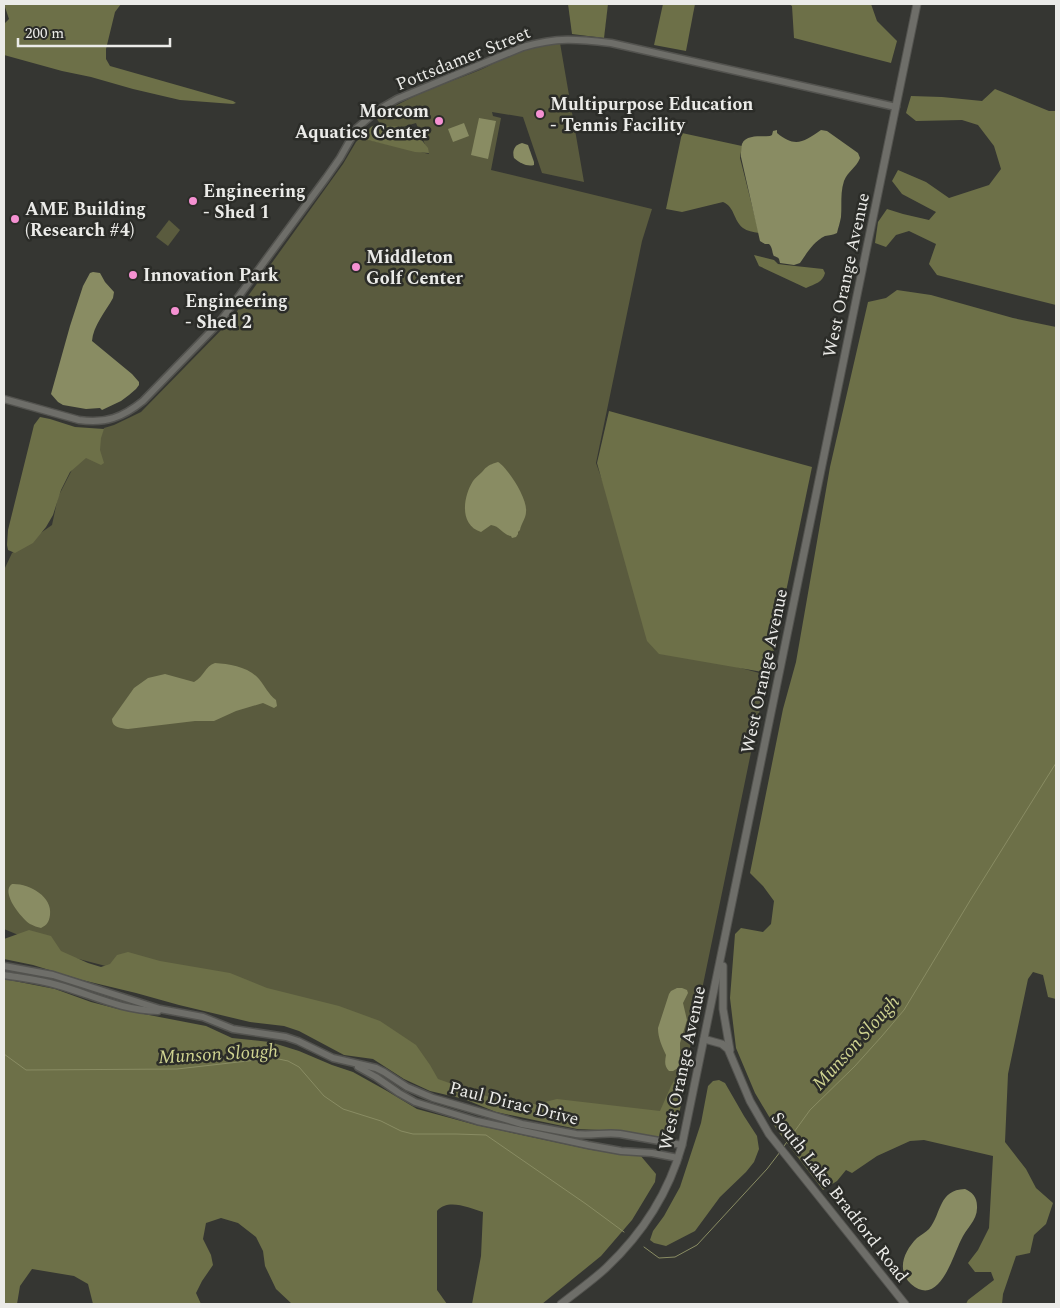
<svg xmlns="http://www.w3.org/2000/svg" width="1060" height="1308" font-family="Spectral,serif">
	<style>
		.green { fill: #5a5b3e }
		.forest { fill: #6d7048 }
		.water { fill: #898c63 }
		.lines { fill: none; stroke-linecap: round; stroke-linejoin: round }
		.stream { stroke: #898c63; stroke-width: 1 }
		.tertiary-casing { stroke: #53534f; stroke-width: 9 }
		.secondary-casing { stroke: #53534f; stroke-width: 9 }
		.tertiary { stroke: #6e6e69; stroke-width: 6 }
		.secondary { stroke: #6e6e69; stroke-width: 7 }
		.poi-dot { fill: #f591d2; stroke: #2b2c28; stroke-width: 2 }
		.labels { text-anchor: middle; stroke-width: 5; stroke-linejoin: round; paint-order: stroke }
		.street-label { font-size: 18px; fill: #ebebe8; stroke: #2b2c28 }
		.poi-label { font-size: 18px; font-weight: bold; fill: #ebebe8; stroke: #2b2c28; text-anchor: start }
		.water-label { font-size: 19px; font-style: italic; fill: #cfd390; stroke: #2b2c28 }
	</style>
	<rect width="100%" height="100%" fill="#353632"/>
	<g class="green">
		<path d="M560,43L584,182L542,173L523,117L492,112L493,116L501,118L491,170L652,209L642,241L596,463L663,647L767,675L674,1125L520,1111L433,1082L337,1026L71,957L4,929V570L12,553L52,525L58,497L77,460L94,454L104,428L114,425L141,412L230,321L343,164L356,142L360,138L429,154L416,123L386,132L376,118C407,96 445,84 480,70C492,65 503,57 515,53C529,48 545,45 560,43Z"/>
		<path d="M169,220L180,230L168,246L156,237Z"/>
	</g>
	<g class="forest">
		<path d="M4,4H121L115,12L106,49V59L110,66L233,101L236,103L233,104L180,100L133,89L91,77L62,71L4,55V24L9,19Z"/>
		<path d="M568,4H608L604,38L572,34Z"/>
		<path d="M663,4H695L686,51L654,45Z"/>
		<path d="M789,4H871L877,21L897,41L891,63L794,38L792,6Z"/>
		<path d="M995,89L1049,111H1056V305L937,275L929,264L936,244L909,231L896,235L886,247L875,243L878,222L887,209L903,214L929,220L936,212L902,194L892,181L898,170L926,182L949,198L989,185L1001,169L994,146L978,125L962,120L916,121L906,113L911,96L942,97L982,101Z"/>
		<path d="M375,125L415,128L420,131V138L428,148L429,153L415,152L364,139L361,138L371,127Z"/>
		<path d="M682,133L742,146L740,158L759,233C753,232 747,231 743,228C733,220 735,207 723,202L682,212L666,209Z"/>
		<path d="M754,255L774,260L778,264L786,265L823,269L825,273C823,282 815,284 806,288L759,266Z"/>
		<path d="M897,290L931,295L1013,318L1056,327V999L1048,997L1043,975L1033,972L1028,979L1008,1074L1005,1142L1026,1169L1036,1188L1053,1203L1046,1224L1034,1235L1030,1253L1016,1256L1003,1294L1002,1304H966L968,1300L994,1280L991,1272H975L968,1263L978,1250L989,1228L993,1156L924,1140L910,1141L877,1156L852,1173L846,1170L837,1181L823,1190L777,1130L755,1093L736,1048L730,998L735,934L741,928L763,932L771,924L774,901L763,886L750,873L783,709L796,662L830,467L868,302L886,298Z"/>
		<path d="M609,411L812,467L769,673L659,654L647,641L597,463Z"/>
		<path d="M40,417L50,419L75,427L104,429L101,438L100,450L104,463L101,465L86,458L70,472L61,490L53,515L46,527L33,543L15,553L8,550L7,545L8,530L34,425Z"/>
		<path d="M29,930L51,936L61,951L88,963L101,967L110,964L117,955L128,952L160,961L230,973L267,988L339,1006L380,1021L416,1045L430,1065L438,1079L509,1104H537L557,1099L660,1111L671,1086L679,1072L685,1071L687,1077L675,1133L661,1137L599,1130L577,1129L496,1112L464,1099L430,1091L404,1079L373,1059L344,1055L299,1031L284,1026L250,1022L179,1005L136,993L82,980L33,965L4,959V939Z"/>
		<path d="M4,979L55,989L91,1002L118,1009L206,1026L232,1038L270,1042L299,1051L332,1065L353,1072L387,1091L417,1109L476,1125L592,1150L640,1155L656,1174L655,1182L632,1220L601,1256L542,1304H472L481,1256L483,1212C469,1208 448,1198 437,1211V1290L447,1304H292L276,1289L265,1266L263,1251L256,1237L238,1223L221,1218L206,1223L203,1239L211,1255L213,1265L202,1281L196,1293L201,1304H93L88,1284L74,1276L32,1269L20,1286L17,1304H4Z"/>
		<path d="M719,1080L725,1083L744,1116L757,1136L759,1149L754,1162L746,1172L720,1197L695,1231L666,1246L654,1243L650,1240L653,1231L664,1216L680,1187L701,1123L708,1086L713,1081Z"/>
	</g>
	<g class="water">
		<path d="M479,118L496,121L488,159L471,155Z"/>
		<path d="M464,123L469,136L453,142L448,129Z"/>
		<path d="M777,130V133C795,148 804,142 821,130L827,131L858,153L860,158C856,168 848,171 844,181C840,193 842,205 841,217C840,223 838,228 837,233C833,235 829,235 825,236C813,242 807,253 800,263L794,265L780,263L779,259C778,257 776,257 774,256C772,254 773,248 769,244H765L760,241L741,157C741,154 741,148 742,144C746,134 761,137 770,136L772,135L773,131Z"/>
		<path d="M522,143L528,145L534,162V165C527,167 520,163 514,158C512,151 514,145 522,143Z"/>
		<path d="M93,272L100,273L105,282L114,292L113,298C106,311 93,326 92,341L132,374L139,382V385L136,389L129,395L121,401L102,410L100,408L86,409L63,405L58,402L51,394L70,326L83,286L90,273Z"/>
		<path d="M498,462C508,468 528,499 526,512C526,518 521,524 520,530L518,532V534L516,537L512,538L511,536C503,535 500,526 491,525L481,532C459,525 463,497 473,481C475,478 479,475 482,472C483,471 485,468 487,467C489,465 494,463 498,462Z"/>
		<path d="M215,663C230,664 249,667 259,679C265,686 268,694 276,700L277,706L274,708L263,703L236,711L214,721H195L128,729C121,728 112,728 112,719L134,688L148,678L165,674L194,682C204,677 205,666 215,663Z"/>
		<path d="M12,884C28,883 53,896 50,915C49,922 47,925 41,928C37,927 34,926 30,924C21,918 0,892 12,884Z"/>
		<path d="M677,988H682L687,990L688,993L683,1003L687,1020L680,1043V1060L678,1068L673,1071H669C664,1066 665,1061 666,1055C662,1046 658,1038 658,1028L669,994L671,991Z"/>
		<path d="M965,1189C972,1192 977,1197 977,1206C978,1220 966,1228 961,1240C952,1258 939,1308 911,1284C896,1270 904,1251 917,1238C921,1235 926,1232 929,1229C942,1213 938,1190 965,1189Z"/>
	</g>
	<g class="lines">
		<g class="stream">
			<path d="M4,1054L26,1070L177,1069L274,1058L288,1061L299,1067L324,1096L343,1109L381,1121L401,1131L413,1134H456L486,1135L586,1204L624,1232"/>
			<path d="M784,1146L810,1110L855,1066L882,1036L904,1010L971,899L1056,763"/>
			<path d="M644,1247L659,1258L675,1257L697,1245L767,1169L780,1152"/>
		</g>
		<defs>
			<g id="tertiary">
				<path d="M4,399L79,420C106,424 123,417 143,401L217,325L228,311L326,178L340,158L357,128L378,110L397,99L523,47C558,37 576,39 611,43L896,107"/>
				<path d="M4,966L53,975L160,1009L203,1017L233,1029L286,1037L298,1041L333,1058L376,1068L384,1072L407,1087L433,1098L522,1124L576,1134C591,1136 605,1132 620,1134L682,1145"/>
				<path d="M4,975C22,978 40,980 57,985C93,995 120,1010 158,1011"/>
				<path d="M358,1067L376,1077L399,1093L415,1102L477,1121L588,1145L621,1151L652,1153L678,1158"/>
			</g>
			<g id="secondary">
				<path d="M723,966V1009L730,1050"/>
				<path d="M704,1039L722,1044L728,1049L750,1101L769,1134L905,1304"/>
				<path d="M561,1304C576,1292 592,1281 606,1268C642,1234 669,1192 682,1145L917,4"/>
			</g>
		</defs>
		<use href="#tertiary" class="tertiary-casing"/>
		<use href="#secondary" class="secondary-casing"/>
		<use href="#tertiary" class="tertiary"/>
		<use href="#secondary" class="secondary"/>
	</g>
	<g class="poi-dot">
		<circle cx="540" cy="114" r="5"/>
		<circle cx="439" cy="121" r="5"/>
		<circle cx="193" cy="201" r="5"/>
		<circle cx="15" cy="219" r="5"/>
		<circle cx="356" cy="267" r="5"/>
		<circle cx="133" cy="275" r="5"/>
		<circle cx="175" cy="311" r="5"/>
	</g>
	<g class="labels">
		<g class="street-label">
			<text transform="translate(463 58) rotate(-22)" y="6">Pottsdamer Street</text>
			<text transform="translate(846 275) rotate(-78)" y="6">West Orange Avenue</text>
			<text transform="translate(764 671) rotate(-78)" y="6">West Orange Avenue</text>
			<text transform="translate(682 1068) rotate(-78)" y="6">West Orange Avenue</text>
			<text transform="translate(514 1103) rotate(14)" y="6">Paul Dirac Drive</text>
			<text transform="translate(840 1197) rotate(52)" y="6">South Lake Bradford Road</text>
		</g>
		<g class="poi-label">
			<text x="550" y="110">Multipurpose Education<tspan x="550" dy="21">- Tennis Facility</tspan></text>
			<text x="429" y="117" text-anchor="end">Morcom<tspan x="429" dy="21">Aquatics Center</tspan></text>
			<text x="203" y="197">Engineering<tspan x="203" dy="21">- Shed 1</tspan></text>
			<text x="25" y="215">AME Building<tspan x="25" dy="21">(Research #4)</tspan></text>
			<text x="366" y="263">Middleton<tspan x="366" dy="21">Golf Center</tspan></text>
			<text x="143" y="281">Innovation Park</text>
			<text x="185" y="307">Engineering<tspan x="185" dy="21">- Shed 2</tspan></text>
		</g>
		<g class="water-label">
			<text transform="translate(855 1042) rotate(-48)" y="7">Munson Slough</text>
			<text transform="translate(218 1053) rotate(-3)" y="7">Munson Slough</text>
		</g>
	</g>
	<rect width="1060" height="1308" fill="none" stroke="#ebebe8" stroke-width="10"/>
	<path d="M18 38v8h152v-8" fill="none" stroke="#ebebe8" stroke-width="2.5"/>
	<text x="25" y="38" font-size="15" fill="#ebebe8" stroke="#2b2c28" stroke-width="4" paint-order="stroke">200 m</text>
</svg>
